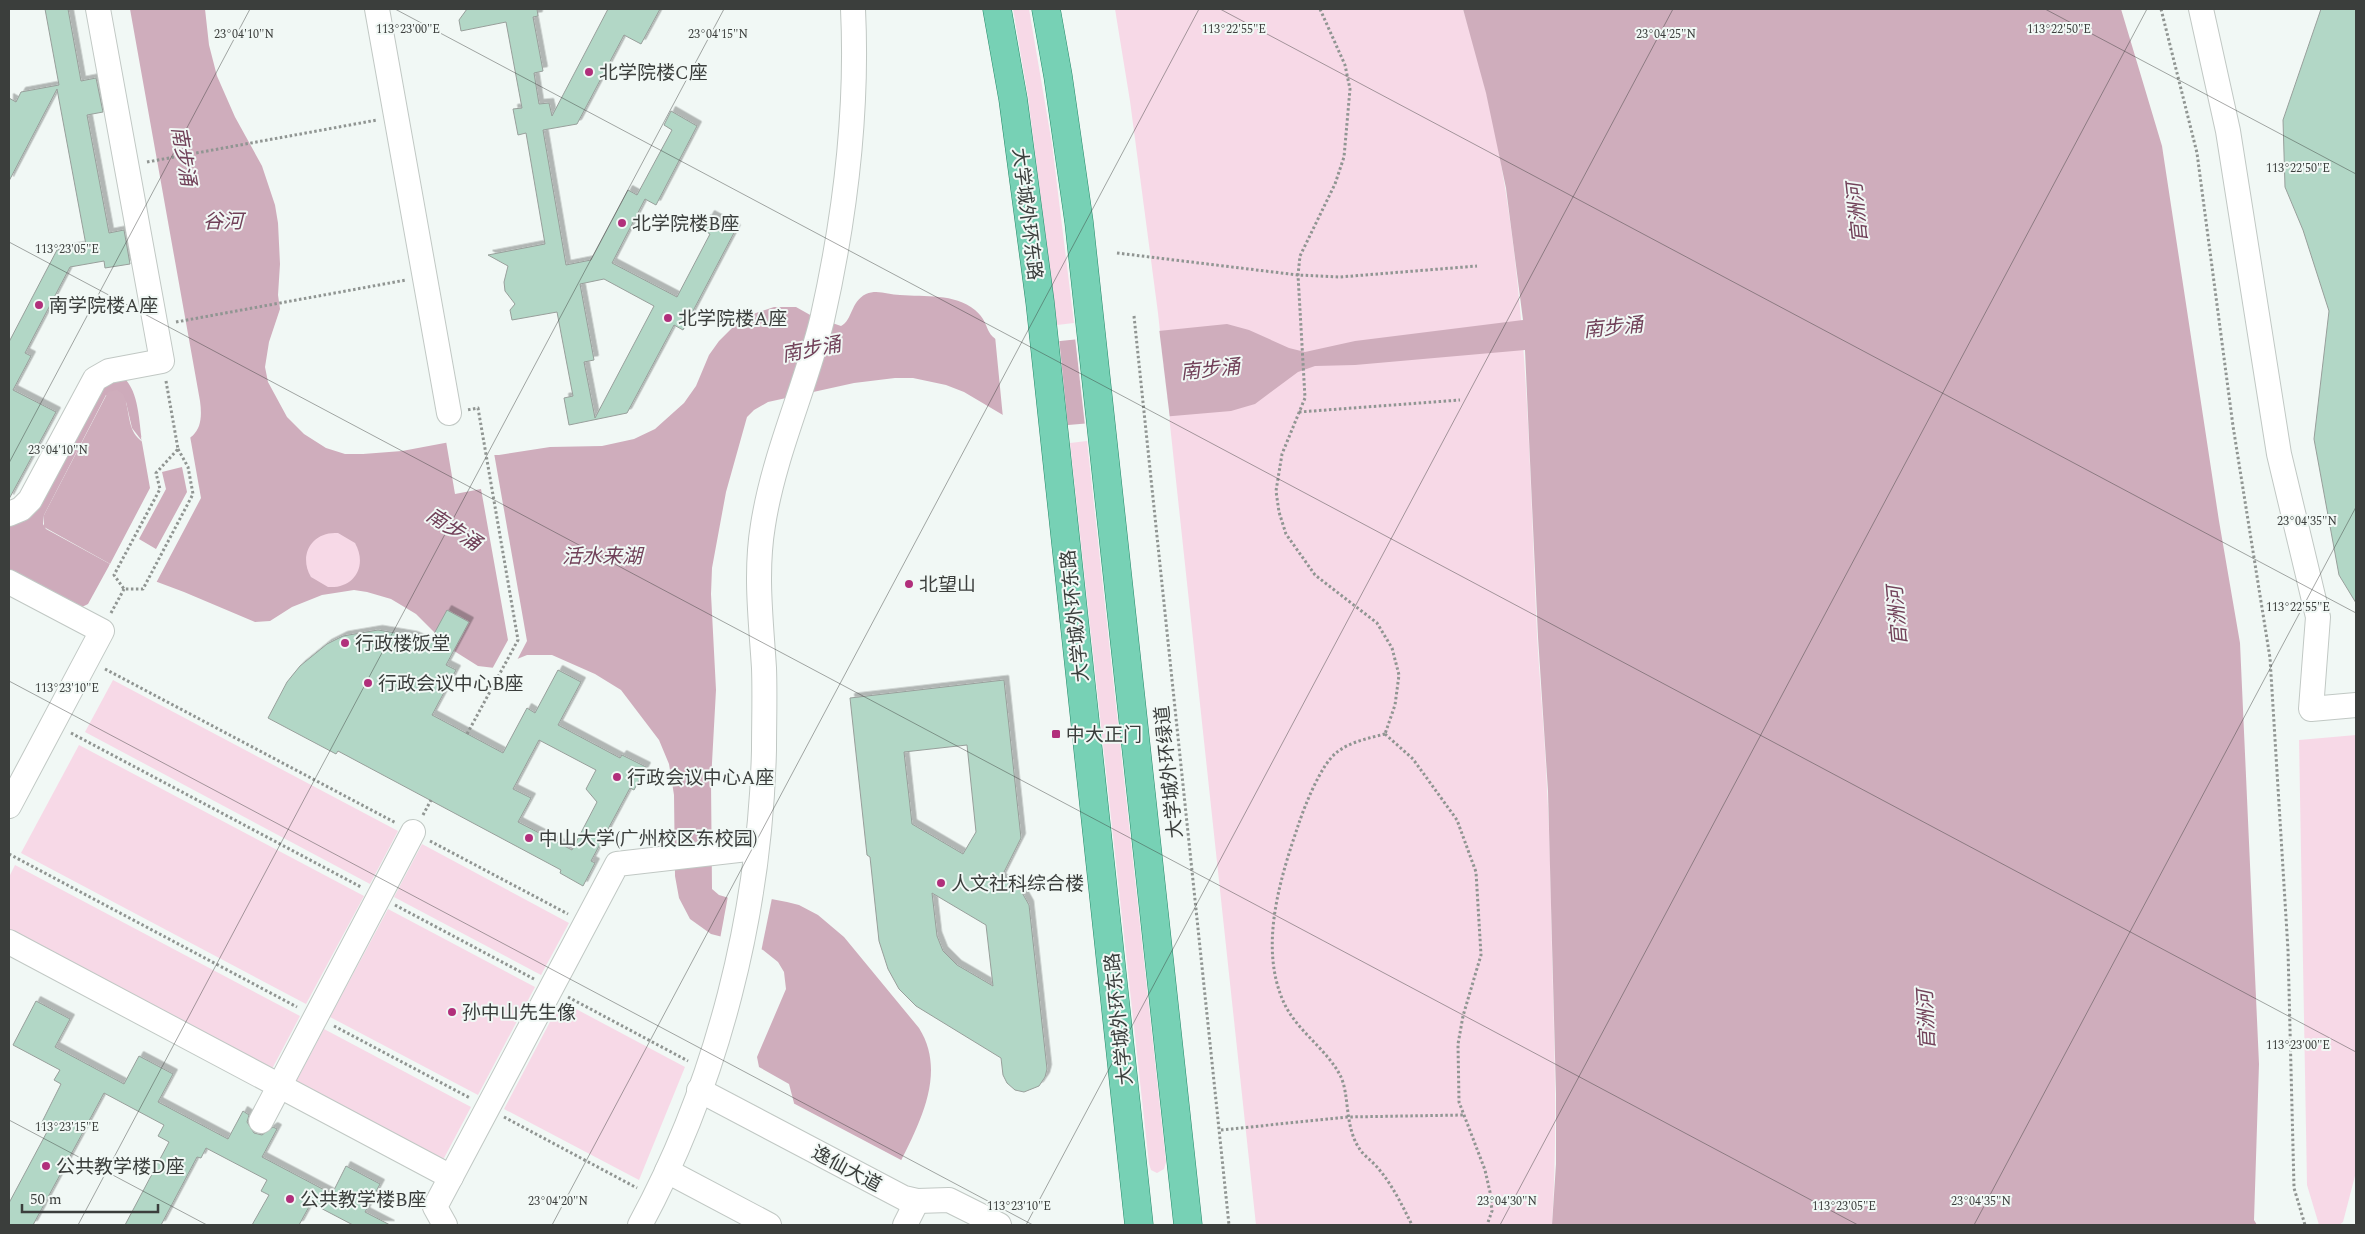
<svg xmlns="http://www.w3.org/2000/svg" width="2365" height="1234" font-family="Spectral,'Noto Sans SC',serif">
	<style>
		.green { fill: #f7d9e7 }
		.forest { fill: #ceabbb }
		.water { fill: #cfadbc; fill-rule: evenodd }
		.pier { fill: #f1f8f5; fill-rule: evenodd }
		.building { fill: #b2d7c6; stroke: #989f9b; fill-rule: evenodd; filter: url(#shadow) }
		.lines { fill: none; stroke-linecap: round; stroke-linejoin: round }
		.minor-casing { stroke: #c1c8c4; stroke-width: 26 }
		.major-casing { stroke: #28896a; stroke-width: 29 }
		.path { stroke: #909592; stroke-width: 3; stroke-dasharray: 2.5 2.5; stroke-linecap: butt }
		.minor { stroke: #fff; stroke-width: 24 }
		.major { stroke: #77d1b5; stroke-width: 28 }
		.ticks { fill: none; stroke: #3b3e3c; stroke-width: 1; stroke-opacity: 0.45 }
		.poi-dot { fill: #b12f7b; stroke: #f1f8f5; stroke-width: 2 }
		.labels { text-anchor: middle; stroke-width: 4; stroke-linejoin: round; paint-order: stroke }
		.poi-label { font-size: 19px; fill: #3b3e3c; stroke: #f1f8f5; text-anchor: start }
		.street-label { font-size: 19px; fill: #3b3e3c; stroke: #f1f8f5 }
		.water-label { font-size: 20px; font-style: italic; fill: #714159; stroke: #f1f8f5 }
		.ticks-label { font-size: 12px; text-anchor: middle; fill: #3b3e3c; stroke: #f1f8f5; stroke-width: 4; stroke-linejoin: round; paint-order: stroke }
	</style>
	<defs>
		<filter id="shadow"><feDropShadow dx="4.5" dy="-4.5" stdDeviation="0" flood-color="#0004"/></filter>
	</defs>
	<rect width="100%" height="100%" fill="#f1f8f5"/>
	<g class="green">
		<path d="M1013,9H1029L1052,144L1074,323L1057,325L1028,97Z"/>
		<path d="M1115,9H1463C1529,213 1527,424 1537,635C1540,687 1545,738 1547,789C1551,856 1551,924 1553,992C1555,1070 1557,1147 1552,1225H1256L1158,313L1130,101Z"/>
		<path d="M1087,441L1166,1162L1164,1169L1157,1173L1151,1170L1149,1164L1070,443Z"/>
		<circle cx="333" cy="560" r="28"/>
		<path d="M113,680L398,831L370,884L85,732Z"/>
		<path d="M2356,735V1172L2343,1222L2339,1225H2319L2307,1185L2299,740Z"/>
		<path d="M79,745L364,896L306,1004L21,853Z"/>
		<path d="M422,844L569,923L541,975L394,897Z"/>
		<path d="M15,865L300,1016L272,1069L9,929V877Z"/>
		<path d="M388,909L535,987L478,1095L330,1017Z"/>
		<path d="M561,1001L685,1067L639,1180L504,1109Z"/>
		<path d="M324,1029L471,1107L443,1160L296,1082Z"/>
	</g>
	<path class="forest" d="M124,378C139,392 139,422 142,441L132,428L126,402L106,395L44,515L43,524L46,529L110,564L88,604L82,607L9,570V519L95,388Z"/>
	<path class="water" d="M130,9H205L209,45L217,76L235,117L262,166L275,205L278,223L280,264L278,295L280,309L269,342L265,367L268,382L287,417L304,434L326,448L345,454H363L402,451L450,442L489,455H499L550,447L602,446L634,439L655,429L684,403L696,386L709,355L719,341L733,327L753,314L774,307H796L812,316L841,326C853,320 850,302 866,294C878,289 888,295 900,295C925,297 954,293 975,310C994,326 979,336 1012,346L1227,324L1249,330L1289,348L1305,352L1355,341L1523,320L1506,188L1486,93L1463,9H2121L2162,146L2219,521L2240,643L2259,1064L2254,1220L2257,1225H1552L1556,1164V1094L1548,791L1538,637L1525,350L1355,365L1315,366L1298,372L1255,404L1231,411L1045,427L1008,418L964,392L946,385L913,378H895L854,383L768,402L754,410L747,417L726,492L712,568L711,594L716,690L711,781L712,889L719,895L729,898L761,897L787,902L799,905L818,915L844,937L919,1028C948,1074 918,1126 897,1169L778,1173L794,1103L789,1084L759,1067L757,1057L786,989L784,972L778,962L763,950L746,943L711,934L690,919L679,898L675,876L674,795L669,764L659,740L621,690L595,674L552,655H527L495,668L478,666L451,649L416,614L391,599L367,592L354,590L322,595L292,607L270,621L255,622L184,592L112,565L44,527V515L108,392L117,390L123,394C130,408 127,427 138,438C146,446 157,448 167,446C195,441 204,430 200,401ZM338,533L355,543C368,566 354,589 328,587L311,577C298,555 312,531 338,533Z"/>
	<g class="pier">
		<path d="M1159,328L1170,419L1085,426L1075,337Z"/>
		<path d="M995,336L1003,342L1012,343L1059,338L1068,427L1044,429L1031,427L1003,418Z"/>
		<path d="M190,436L201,498L155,585L109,566L150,488L141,437L153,444L167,445ZM182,467L187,492L156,549L139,539L166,489L162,472Z"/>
		<path d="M451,440L482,451L494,453L527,641L516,662L496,670L491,671L508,640L481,489L455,494L446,441Z"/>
		<path d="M753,895L772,898L761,952L720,939L728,896Z"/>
		<path d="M793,1103L903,1161L865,1225H757L767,1199Z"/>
	</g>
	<g class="building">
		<path d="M45,9H68L81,81L96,78L103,112L87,115L109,233L124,230L130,264L105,268L104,261L70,267L25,353L31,356L13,390L56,412L9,499V342L57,250L86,245L57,89L9,181V98L16,102L21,92L59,85Z"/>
		<path d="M467,9H537L538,16L533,17L543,71L534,73L539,104L549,103L552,116L608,9H660L641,44L624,35L577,124L543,130L566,265L591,260L628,190L637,195L672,130L664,125L671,111L697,126L656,205L645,199L612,263L677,297L710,234L702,229L710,215L736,229L683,330L674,325L627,413L569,425L564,398L573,396L557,312L512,320L510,310L515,304L505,291L504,282L508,266L488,255L545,244L526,133L518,135L513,109L522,108L506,22L461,31L459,20ZM604,279L654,306L595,418L584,362L594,360L580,284Z"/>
		<path d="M2321,9H2356V603L2339,575L2314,439L2329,311L2303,230L2285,187L2283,120Z"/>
		<path d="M447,610L469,622L446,665L456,670L432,715L503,753L527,708L535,713L558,670L581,682L558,725L620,758L622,755L646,767L634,790L630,788L591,861L595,863L583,886L560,873L561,870L338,751L336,754L268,718L287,682L300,666L327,644L343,636L378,630L413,636L429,643ZM539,740L596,770L586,789L597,802L572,850L518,822L531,798L513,789Z"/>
		<path d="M1004,680L1021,838L1001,878L1020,889L1029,905L1047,1069L1045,1077L1039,1086L1024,1092L1015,1090L1007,1083L1003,1075L1001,1058L916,1006L899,989L888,969L879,941L870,857L867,855L850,698ZM967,745L976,832L963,854L912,824L904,752ZM932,893L986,925L993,986L957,965L943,951L937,936Z"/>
		<path d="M36,1001L70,1019L55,1047L124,1084L139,1056L173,1074L158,1102L228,1139L243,1111L249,1115L247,1122L254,1133L262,1135L273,1127L277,1129L262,1157L332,1194L346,1166L380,1184L365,1212L390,1225H353L311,1203L299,1225H252L269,1195L261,1191L267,1180L206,1148L201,1158L197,1157L161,1225H125L169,1142L158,1136L164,1125L104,1093L33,1225H9V1203L48,1130L40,1126L61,1084L54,1080L60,1070L13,1045Z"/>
	</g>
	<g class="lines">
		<defs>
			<g id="minor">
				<path d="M377,9L449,413"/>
				<path d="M2201,9L2228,131L2279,454L2318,617L2311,709L2356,705"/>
				<path d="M9,514L21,509L30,500L95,379L109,371L162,361L98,9"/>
				<path d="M9,582L102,631L9,806"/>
				<path d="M9,942L451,1177"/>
				<path d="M699,1090L904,1198L917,1201L949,1200L999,1225"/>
				<path d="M261,1121L413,832"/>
				<path d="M667,1171L769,1225"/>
				<path d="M445,1225L435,1207L617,864L756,848"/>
				<path d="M640,1225C718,1081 760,913 764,750C764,723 765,695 764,668C761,620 755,573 763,525C774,454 805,389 822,320C845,218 858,113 853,9"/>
				<path d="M905,1225L917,1201"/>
			</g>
			<g id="major">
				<path d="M997,9L1013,99L1040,302L1139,1225"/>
				<path d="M1046,9L1058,76L1079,222L1188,1225"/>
			</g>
		</defs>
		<use href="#minor" class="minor-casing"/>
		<use href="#major" class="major-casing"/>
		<g class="path">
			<path d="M1320,9L1345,65L1350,89L1344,157L1335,184L1300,256L1298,275L1305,398L1282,454L1276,491L1279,512L1286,534L1315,575L1377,623L1392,648L1399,675L1395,705L1385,734"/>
			<path d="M2161,9L2197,153L2233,426L2270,658L2288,950L2294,1188L2305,1225"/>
			<path d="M147,162L377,120"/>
			<path d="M1117,253L1298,275L1340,277L1477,266"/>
			<path d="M1134,316L1229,1225"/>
			<path d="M176,322L406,280"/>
			<path d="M166,381L178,449"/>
			<path d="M1299,412L1460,400"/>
			<path d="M178,449L188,467L193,494L143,589H124L114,575L160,489L156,473Z"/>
			<path d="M111,613L124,589"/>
			<path d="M105,669L396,823"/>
			<path d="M71,733L361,887"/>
			<path d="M467,734L518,640L478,408L467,410"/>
			<path d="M1385,734C1369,738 1349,742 1336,753C1321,765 1305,805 1299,823C1280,879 1257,950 1286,1007C1300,1033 1326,1049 1340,1075C1350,1094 1344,1125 1359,1148C1363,1155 1371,1160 1377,1167C1392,1184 1402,1205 1412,1225"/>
			<path d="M1385,734L1413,759L1457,820L1476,872L1481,955L1463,1016L1458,1044L1459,1102L1485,1170L1490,1192L1492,1211L1487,1225"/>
			<path d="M423,815L431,800"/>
			<path d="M430,841L568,914"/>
			<path d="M9,854L297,1007"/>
			<path d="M395,905L534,979"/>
			<path d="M568,997L688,1061"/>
			<path d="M334,1026L470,1098"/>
			<path d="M504,1117L637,1188"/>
			<path d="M1221,1130L1347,1117L1463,1115"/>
			<path d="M2356,1225V1224"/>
		</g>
		<use href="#minor" class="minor"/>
		<use href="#major" class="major"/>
	</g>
	<path class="ticks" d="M395,9L2356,1052M1220,9L2356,613M2045,9L2356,174M9,242L1858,1225M9,463L250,9M9,681L1033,1225M9,1120L207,1225M78,1225L724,9M552,1225L1199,9M1026,1225L1673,9M1500,1225L2147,9M1974,1225L2356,507"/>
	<g class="poi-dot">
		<circle cx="589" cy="72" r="5"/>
		<circle cx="622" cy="223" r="5"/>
		<circle cx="39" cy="305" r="5"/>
		<circle cx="668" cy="318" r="5"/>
		<circle cx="909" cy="584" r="5"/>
		<circle cx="345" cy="643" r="5"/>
		<circle cx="368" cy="683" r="5"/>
		<rect x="1051" y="729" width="10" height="10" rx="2.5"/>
		<circle cx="617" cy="777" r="5"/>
		<circle cx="529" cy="838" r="5"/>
		<circle cx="941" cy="883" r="5"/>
		<circle cx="452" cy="1012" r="5"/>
		<circle cx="46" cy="1166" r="5"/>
		<circle cx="290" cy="1199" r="5"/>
	</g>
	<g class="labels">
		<g class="poi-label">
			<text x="599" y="79">北学院楼C座</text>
			<text x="632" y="230">北学院楼B座</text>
			<text x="49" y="312">南学院楼A座</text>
			<text x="678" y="325">北学院楼A座</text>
			<text x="919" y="591">北望山</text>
			<text x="355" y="650">行政楼饭堂</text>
			<text x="378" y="690">行政会议中心B座</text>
			<text x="1066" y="741">中大正门</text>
			<text x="627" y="784">行政会议中心A座</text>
			<text x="539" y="845">中山大学(广州校区东校园)</text>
			<text x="951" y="890">人文社科综合楼</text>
			<text x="462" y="1019">孙中山先生像</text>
			<text x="56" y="1173">公共教学楼D座</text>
			<text x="300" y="1206">公共教学楼B座</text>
		</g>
		<g class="street-label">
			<text transform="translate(1028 214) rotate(83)" y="7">大学城外环东路</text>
			<text transform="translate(1074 616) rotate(-96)" y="7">大学城外环东路</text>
			<text transform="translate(1168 772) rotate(-96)" y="7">大学城外环绿道</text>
			<text transform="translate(1118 1019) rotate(-96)" y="7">大学城外环东路</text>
			<text transform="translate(847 1168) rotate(28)" y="7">逸仙大道</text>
		</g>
		<g class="water-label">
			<text transform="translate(184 156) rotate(80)" y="7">南步涌</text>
			<text transform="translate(1857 213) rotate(-96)" y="7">官洲河</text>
			<text x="223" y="228">谷河</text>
			<text transform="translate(1613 327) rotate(-6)" y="7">南步涌</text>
			<text transform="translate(811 349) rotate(-11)" y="7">南步涌</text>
			<text transform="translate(1210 369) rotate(-6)" y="7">南步涌</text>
			<text transform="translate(454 529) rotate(33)" y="7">南步涌</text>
			<text x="602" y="563">活水来湖</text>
			<text transform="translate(1897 616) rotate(-95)" y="7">官洲河</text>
			<text transform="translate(1926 1020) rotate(-93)" y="7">官洲河</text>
		</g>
	</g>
	<g class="ticks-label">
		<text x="408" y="33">113°23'00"E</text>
		<text x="1234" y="33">113°22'55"E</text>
		<text x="2059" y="33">113°22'50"E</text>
		<text x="244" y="38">23°04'10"N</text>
		<text x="718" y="38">23°04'15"N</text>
		<text x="1666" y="38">23°04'25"N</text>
		<text x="2298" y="172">113°22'50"E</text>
		<text x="67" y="253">113°23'05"E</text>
		<text x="58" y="454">23°04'10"N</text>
		<text x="2307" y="525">23°04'35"N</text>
		<text x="2298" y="611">113°22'55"E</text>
		<text x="67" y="692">113°23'10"E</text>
		<text x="2298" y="1049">113°23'00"E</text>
		<text x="67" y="1131">113°23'15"E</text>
		<text x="558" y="1205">23°04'20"N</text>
		<text x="1507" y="1205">23°04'30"N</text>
		<text x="1981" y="1205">23°04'35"N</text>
		<text x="1019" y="1210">113°23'10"E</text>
		<text x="1844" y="1210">113°23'05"E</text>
	</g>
	<rect width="2365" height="1234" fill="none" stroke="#3b3e3c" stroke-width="20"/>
	<path d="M22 1204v8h136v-8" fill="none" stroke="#3b3e3c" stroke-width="2.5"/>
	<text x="30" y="1204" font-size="15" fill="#3b3e3c" stroke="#f1f8f5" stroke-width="4" paint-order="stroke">50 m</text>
</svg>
